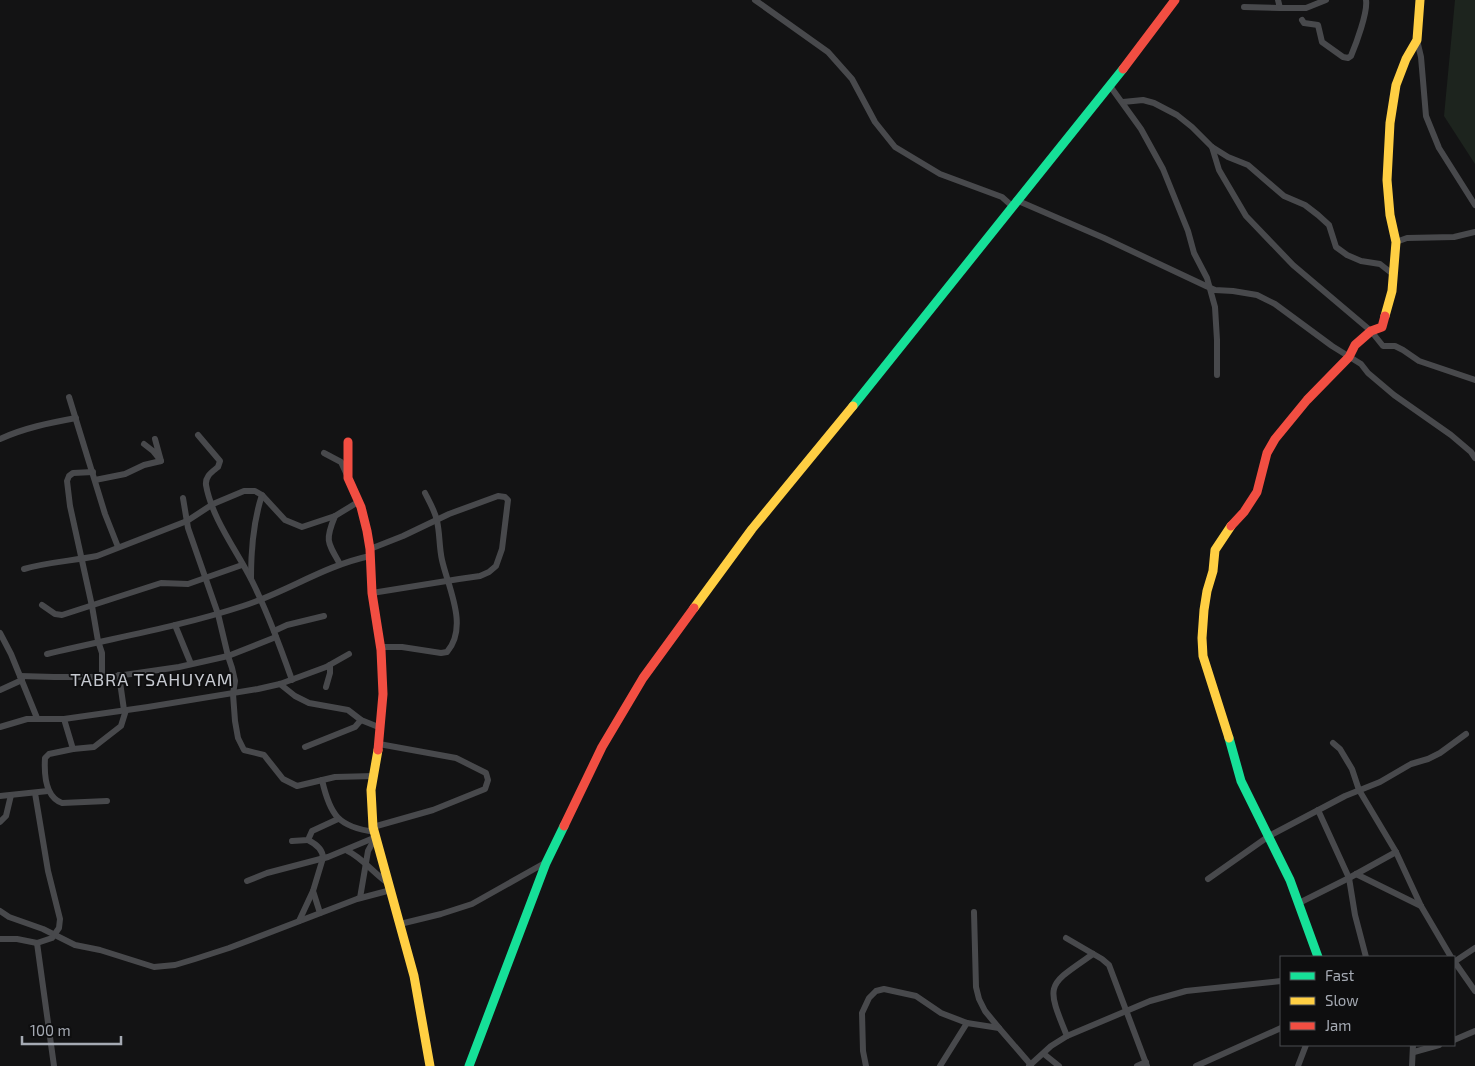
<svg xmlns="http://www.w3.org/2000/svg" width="1475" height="1066" font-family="'Exo 2',sans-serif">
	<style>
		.green { fill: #1d241e }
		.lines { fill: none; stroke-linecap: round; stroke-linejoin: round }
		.street { stroke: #48494c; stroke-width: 6 }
		.fast { stroke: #16e098; stroke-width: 9 }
		.slow { stroke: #ffcf43; stroke-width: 9 }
		.jam { stroke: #f24e42; stroke-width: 9 }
		.labels { text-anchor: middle; stroke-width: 4; stroke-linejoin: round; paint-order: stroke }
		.quarter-label { font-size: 18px; letter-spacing: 1px; fill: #c6c9d0; stroke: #0e0e0f }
	</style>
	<rect width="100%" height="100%" fill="#131314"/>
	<path class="green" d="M1455,0H1475V164L1444,116Z"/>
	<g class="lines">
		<g class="street">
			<path d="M755,0L828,52L852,79L875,122L895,147L940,174L1002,197L1012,206"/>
			<path d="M1244,7L1280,8L1278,0"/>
			<path d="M1280,8H1306L1326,0"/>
			<path d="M1302,20L1304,23L1318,25L1322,42L1343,57L1348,58L1351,56C1356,44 1368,12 1366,0"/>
			<path d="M1417,40L1421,57L1426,116L1439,148L1475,205"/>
			<path d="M1110,86L1141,129L1163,169L1188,231L1194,253L1207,278L1215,307L1217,340V375"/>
			<path d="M1123,102L1143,100L1154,103L1177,115L1192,127L1212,147L1228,157L1248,165L1284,196L1305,205L1318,215L1329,225L1336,247L1347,255L1361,261L1380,264L1394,275"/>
			<path d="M1212,147L1219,170L1246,216L1293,265L1371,331L1383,346H1395L1403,350L1419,361L1475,380"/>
			<path d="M1016,200L1104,238L1206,286L1215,290L1233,291L1257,295L1275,304L1332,346L1361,364L1368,373L1394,395L1451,435L1471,452L1475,458"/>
			<path d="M1396,242L1407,238L1454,237L1475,232"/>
			<path d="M69,397L105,514L118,547"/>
			<path d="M198,435L220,461L218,467C212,472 205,476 206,485C212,519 237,551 252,581C268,613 280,646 292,680"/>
			<path d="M0,439C24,428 49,423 76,418"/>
			<path d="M144,444L153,451L161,461L155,439"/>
			<path d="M324,453L341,462L347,475"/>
			<path d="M93,472L73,473L69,476L67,481L70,506L92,606L98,641L102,653V677"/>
			<path d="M95,480L125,474L144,465L161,461"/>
			<path d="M183,498L188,528L218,614L228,656L232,668L235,681L233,694L235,721L238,738L244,750L264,755L283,779L297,786L335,777L374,776"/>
			<path d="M335,516C325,540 327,542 340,564"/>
			<path d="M370,549L403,536L449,514L498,496L505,497L508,500L502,549L496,566L489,572L480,576L459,579L372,593"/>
			<path d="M24,569C48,562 72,561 97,556L187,521L213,504L244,491H255L262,495L285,520L302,527L335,516L358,502"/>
			<path d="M251,578C251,549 253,522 262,495"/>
			<path d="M42,605L55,614L62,615L161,583L188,584L242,565"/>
			<path d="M175,625L191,664"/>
			<path d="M274,631L287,625L324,616"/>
			<path d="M0,633L11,654L37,718"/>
			<path d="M380,647H402L441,653L447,652C469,627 448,587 442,560C439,547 440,534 437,521C435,511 429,501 425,493"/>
			<path d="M47,654C113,638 179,627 243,606C287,592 323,566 370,556"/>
			<path d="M119,675L124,710"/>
			<path d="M20,676L54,677H110L179,667L228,656L276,637"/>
			<path d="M280,684L295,696L309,703L348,710L361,720L381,728"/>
			<path d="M326,687L330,673V665"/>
			<path d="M0,690L22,680"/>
			<path d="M64,719L73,749"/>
			<path d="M0,727L27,719H64L148,707L258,689L280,684L326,667L349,654"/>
			<path d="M1333,743L1340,749L1352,769L1359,790L1396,852L1421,906L1451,957"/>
			<path d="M305,747L355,727L361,720"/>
			<path d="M322,780C330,815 338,827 375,832"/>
			<path d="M0,796L48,791"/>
			<path d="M107,801L62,803C45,797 44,775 45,758L49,754L73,749L94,747L121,726L126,710"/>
			<path d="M1318,810L1349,878L1355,915L1366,957"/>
			<path d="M0,822L6,816L11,795"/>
			<path d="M373,827L433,810L485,789L488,780L486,773L456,758L379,744"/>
			<path d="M308,840C316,844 323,849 323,858L313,891L320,913"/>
			<path d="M292,841L308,840L312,831L338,819"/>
			<path d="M346,850C363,858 373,873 388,883"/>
			<path d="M1356,874L1421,906"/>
			<path d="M1208,879L1269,836L1345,796L1380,782L1411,764L1428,759L1440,753L1466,734"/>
			<path d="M247,881L267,873L328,857L376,837"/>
			<path d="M360,898L368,851L375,838"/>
			<path d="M1299,903L1349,878L1396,852"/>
			<path d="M0,911L9,917L43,929L75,945L100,950L154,967L175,965L195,959L229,948L357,899L391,890"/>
			<path d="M974,912L976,987L979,999L985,1011L999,1028"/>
			<path d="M299,921L313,891"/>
			<path d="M400,924L441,914L472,904L543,864"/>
			<path d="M1066,938L1102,959L1109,965L1147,1066"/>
			<path d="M0,939H17L37,943L52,938L59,928L60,919L48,871L35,793"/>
			<path d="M37,943L54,1066"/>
			<path d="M1454,961L1475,991"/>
			<path d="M1454,962L1475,948"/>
			<path d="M1067,1036C1045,983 1047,986 1093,954"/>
			<path d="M1454,1040L1475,1031"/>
			<path d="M1414,1052L1439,1045"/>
			<path d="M1044,1054L1059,1066"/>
			<path d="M866,1066L863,1051L862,1013L869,998L876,991L884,989L916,996L941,1013L967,1023L999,1028L1031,1065"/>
			<path d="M940,1066L967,1023"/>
			<path d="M1029,1066L1051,1046L1067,1036L1150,1001L1186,991L1281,981"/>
			<path d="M1137,1066L1146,1062"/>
			<path d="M1196,1066L1281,1028"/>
			<path d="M1298,1066L1306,1045"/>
			<path d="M1412,1066L1413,1045"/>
		</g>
		<g class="fast">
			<path d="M853,406L1123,69"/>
			<path d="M1229,738L1241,781L1290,880L1318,957"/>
			<path d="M469,1066L546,863L564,826"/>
		</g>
		<g class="slow">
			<path d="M1385,316L1392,291L1396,242L1390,215L1387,180L1390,123L1396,85L1406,59L1417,40L1420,0"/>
			<path d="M694,608L752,529L853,406"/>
			<path d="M1229,738L1203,656L1202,638L1204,610L1207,591L1213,571L1215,550L1231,526"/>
			<path d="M378,750L371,790L373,827L414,976L430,1066"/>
		</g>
		<g class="jam">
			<path d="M1123,69L1175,0"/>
			<path d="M348,442V478L361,507L367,531L370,549L372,593L381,650L383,694L378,750"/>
			<path d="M1231,526L1244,512L1257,492L1267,453L1275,439L1307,400L1349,357L1355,345L1371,331L1382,327L1385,316"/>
			<path d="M564,826L602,747L643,678L694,608"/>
		</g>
	</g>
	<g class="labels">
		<g class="quarter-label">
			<text x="152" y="686">TABRA TSAHUYAM</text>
		</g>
	</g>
	<rect x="1280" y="956" width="175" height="90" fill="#0e0e0f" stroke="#4a4c51"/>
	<rect x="1290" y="972" width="25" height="8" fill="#16e098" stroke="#4a4c51"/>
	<text x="1325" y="981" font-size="15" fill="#a5aab3">Fast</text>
	<rect x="1290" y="997" width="25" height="8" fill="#ffcf43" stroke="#4a4c51"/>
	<text x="1325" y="1006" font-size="15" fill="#a5aab3">Slow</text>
	<rect x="1290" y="1022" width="25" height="8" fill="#f24e42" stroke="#4a4c51"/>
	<text x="1325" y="1031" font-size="15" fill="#a5aab3">Jam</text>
	<path d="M22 1036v8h99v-8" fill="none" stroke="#a5aab3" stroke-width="2.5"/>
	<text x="30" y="1036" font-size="15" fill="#a5aab3" stroke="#0e0e0f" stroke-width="4" paint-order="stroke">100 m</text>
</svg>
